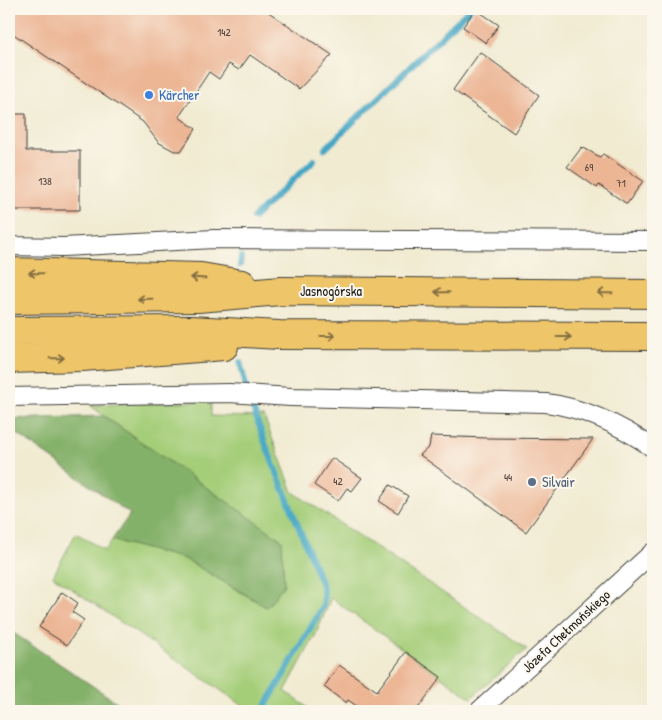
<svg xmlns="http://www.w3.org/2000/svg" width="662" height="720" font-family="'Patrick Hand',sans-serif">
	<style>
		.green { fill: #a5ce79; stroke: #60754a }
		.forest { fill: #84b169; stroke: #506642 }
		.lines { fill: none; stroke-linecap: round; stroke-linejoin: round }
		.stream { stroke: #45a7c4; stroke-width: 6 }
		.building { fill: #ecb594 }
		.minor-casing { stroke: #3c3b37; stroke-width: 20 }
		.primary-casing { stroke: #3c3b37; stroke-width: 30 }
		.minor { stroke: #fff; stroke-width: 18 }
		.primary { stroke: #eec569; stroke-width: 28 }
		.oneway { stroke: #857042 }
		.shop-dot { fill: #3f7fe0; stroke: #fbf7ec; stroke-width: 2 }
		.service-dot { fill: #5c6f8a; stroke: #fbf7ec; stroke-width: 2 }
		.labels { text-anchor: middle; stroke-width: 4; stroke-linejoin: round; paint-order: stroke }
		.number-label { font-size: 11px; fill: #50423a }
		.shop-label { font-size: 14px; fill: #366cbe; stroke: #fbf7ec; text-anchor: start }
		.street-label { font-size: 14px; fill: #1c1c1c; stroke: #fbf7ec }
		.service-label { font-size: 14px; fill: #4e5e75; stroke: #fbf7ec; text-anchor: start }
	</style>
	<rect width="100%" height="100%" fill="#fbf7ec"/>
	<filter id="ink" filterUnits="userSpaceOnUse"><feTurbulence type="fractalNoise" baseFrequency=".02" numOctaves="2"/><feDisplacementMap in="SourceGraphic" scale="10" xChannelSelector="R" yChannelSelector="G"/><feConvolveMatrix kernelMatrix="1 2 1 2 8 2 1 2 1" color-interpolation-filters="sRGB"/></filter>
	<filter id="wash" filterUnits="userSpaceOnUse"><feTurbulence type="fractalNoise" baseFrequency=".0096" numOctaves="4" result="noise"/><feDisplacementMap in="SourceGraphic" scale="20" xChannelSelector="R" yChannelSelector="G"/><feGaussianBlur stdDeviation="1.12" result="paint"/><feColorMatrix in="noise" values="0 0 0 0 0 0 0 0 0 0 0 0 0 0 0 0 0 1.4 0 .05"/><feComposite in="paint" operator="in"/></filter>
	<g filter="url(#wash)">
		<rect width="100%" height="100%" fill="#f1ebd2"/>
		<path class="green" d="M211,401V416L264,417L293,492L527,649L471,698L331,598L316,634L285,691L312,711H251L53,576L76,533L105,551L112,540L185,559L266,607L281,540L104,416L90,405Z"/>
		<g class="forest">
			<path d="M104,416L282,540L284,585L267,607L185,559L112,540L130,514L9,428V419Z"/>
			<path d="M9,630L130,711H18L9,706Z"/>
		</g>
		<g class="lines">
			<g class="stream">
				<path d="M325,149L470,9"/>
				<path d="M253,218L314,160"/>
				<path d="M240,265L241,257"/>
				<path d="M240,362L246,386"/>
				<path d="M251,403L267,448L322,585L324,597L323,606L263,711"/>
			</g>
		</g>
		<g id="blocks">
			<g class="building">
				<path d="M9,9H264L332,55L299,89L250,55L239,70L229,64L219,79L209,72L179,117L196,129L181,151H174L158,142L143,122L9,31Z"/>
				<path d="M475,9L499,25L486,43L463,27Z"/>
				<path d="M480,52L539,95L514,133L453,90Z"/>
				<path d="M9,114H26V151H80V210H9Z"/>
				<path d="M582,147L600,157L603,154L643,181L627,204L599,185L597,188L567,167Z"/>
				<path d="M431,436L487,438L593,439L526,532L420,455L429,447Z"/>
				<path d="M332,458L362,478L352,491L347,488L338,501L314,485Z"/>
				<path d="M390,485L408,496L398,513L379,501Z"/>
				<path d="M62,592L78,603L72,612L84,620L67,645L39,627Z"/>
				<path d="M406,652L441,677L416,711H364L348,700L346,703L324,687L339,665L377,691Z"/>
			</g>
		</g>
	</g>
	<g filter="url(#ink)">
		<use href="#blocks" fill-opacity="0" stroke="#3c3b37" stroke-width="1"/>
		<g class="lines">
			<defs>
				<g id="minor">
					<path d="M9,246L63,247L214,239L653,241"/>
					<path d="M9,397L229,393L291,397L546,403C586,408 620,425 653,448"/>
					<path d="M479,711L653,552"/>
				</g>
				<g id="primary">
					<path d="M9,272L201,277L242,284"/>
					<path d="M9,300L198,298L281,291L653,294"/>
					<path d="M9,331L191,330L279,335L653,336"/>
					<path d="M9,359L82,357L224,346"/>
				</g>
			</defs>
			<use href="#minor" class="minor-casing"/>
			<use href="#primary" class="primary-casing"/>
			<use href="#minor" class="minor"/>
			<use href="#primary" class="primary"/>
		</g>
		<defs><path id="oneway-shaft" d="M-6 0H5M1.5-3L5.5 0L1.5 3" fill="none" stroke-width="1.6" stroke-linecap="round" stroke-linejoin="round" transform="scale(1.25)"/></defs>
		<g class="oneway">
			<use href="#oneway-shaft" transform="translate(36 273) rotate(-179)"/>
			<use href="#oneway-shaft" transform="translate(198 278) rotate(-176)"/>
			<use href="#oneway-shaft" transform="translate(442 292) rotate(-179)"/>
			<use href="#oneway-shaft" transform="translate(605 293) rotate(-179)"/>
			<use href="#oneway-shaft" transform="translate(145 299) rotate(179)"/>
			<use href="#oneway-shaft" transform="translate(328 336)"/>
			<use href="#oneway-shaft" transform="translate(564 337)"/>
			<use href="#oneway-shaft" transform="translate(57 358) rotate(-1)"/>
		</g>
	</g>
	<circle class="shop-dot" cx="149" cy="95" r="5"/>
	<circle class="service-dot" cx="532" cy="482" r="5"/>
	<g class="labels">
		<g class="number-label">
			<text x="224" y="36">142</text>
			<text x="589" y="171">69</text>
			<text x="45" y="185">138</text>
			<text x="621" y="187">71</text>
			<text x="508" y="481">44</text>
			<text x="338" y="485">42</text>
		</g>
		<g class="shop-label">
			<text x="159" y="100">Kärcher</text>
		</g>
		<g class="street-label">
			<text x="331" y="296">Jasnogórska</text>
			<text transform="translate(566 631) rotate(-43)" y="5">Józefa Chełmońskiego</text>
		</g>
		<g class="service-label">
			<text x="542" y="487">Silvair</text>
		</g>
	</g>
	<rect width="662" height="720" fill="none" stroke="#fbf7ec" stroke-width="30"/>
</svg>
